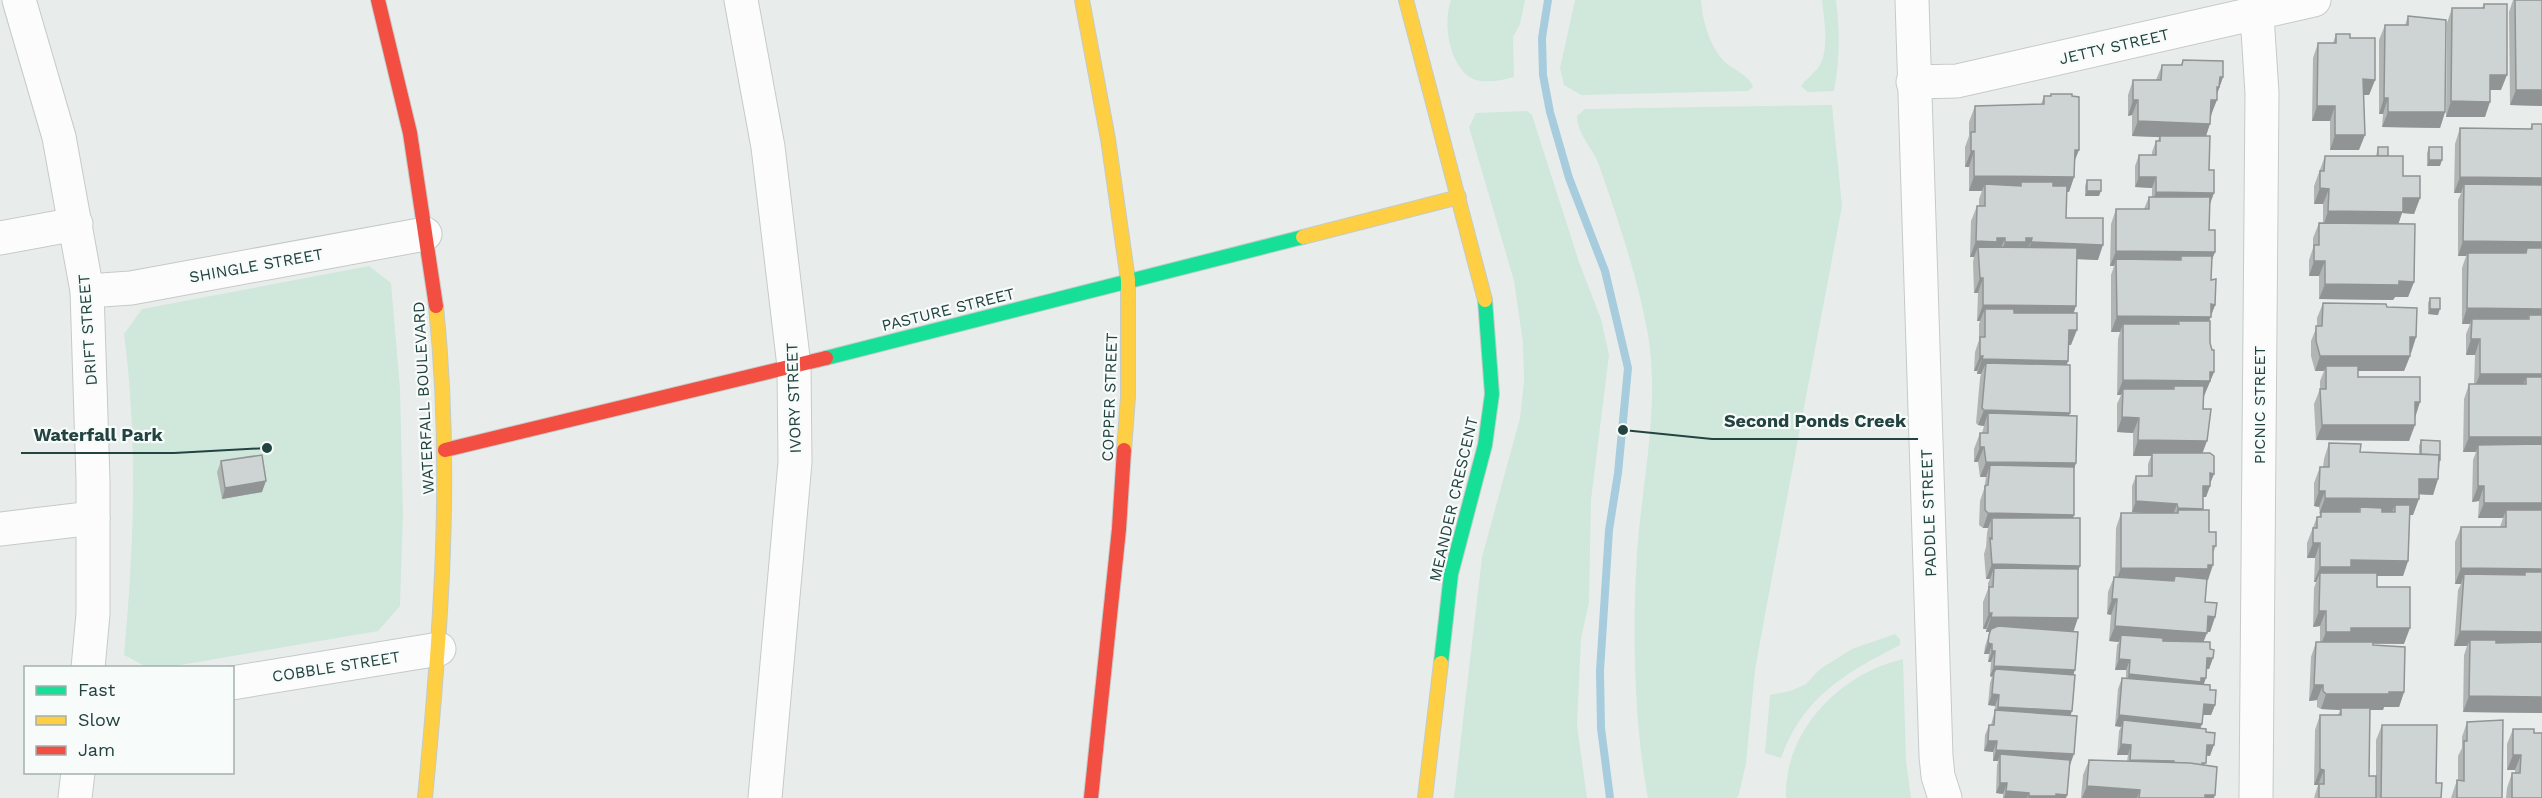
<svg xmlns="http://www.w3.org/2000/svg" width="2542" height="798" font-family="'Work Sans',sans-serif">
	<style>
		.green { fill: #d0e7dc }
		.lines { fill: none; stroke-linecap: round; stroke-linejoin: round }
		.stream { stroke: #a7ccdd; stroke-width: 8 }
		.street-casing { stroke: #c5cac9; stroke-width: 35 }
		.fast-casing { stroke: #c3cbc9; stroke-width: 16 }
		.slow-casing { stroke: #c3cbc9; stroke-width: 16 }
		.jam-casing { stroke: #c3cbc9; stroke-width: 16 }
		.street { stroke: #fcfcfc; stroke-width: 33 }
		.fast { stroke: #16e098; stroke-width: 14 }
		.slow { stroke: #ffcf43; stroke-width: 14 }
		.jam { stroke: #f24e42; stroke-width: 14 }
		.wall { fill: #b1b6b5 }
		.shaded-wall { fill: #909494 }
		.building { fill: #ced4d3; stroke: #909494; stroke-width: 1.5 }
		.labels { text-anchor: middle; stroke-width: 4.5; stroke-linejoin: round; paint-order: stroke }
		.street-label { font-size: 16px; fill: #234340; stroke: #f7fbfa }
		.leader { fill: none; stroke: #234340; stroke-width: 2 }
		.callout-dot { fill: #234340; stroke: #f7fbfa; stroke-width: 2 }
		.callout-label { font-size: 18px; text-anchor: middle; font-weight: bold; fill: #234340; stroke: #f7fbfa; stroke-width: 4.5; stroke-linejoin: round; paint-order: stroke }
	</style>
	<rect width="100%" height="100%" fill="#e8edec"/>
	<g class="green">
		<path d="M1451,0H1525L1520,24L1513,37L1514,77C1503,80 1485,84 1473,79C1450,68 1442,23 1451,0Z"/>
		<path d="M1575,0H1701C1702,19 1709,44 1722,59C1730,69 1749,74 1753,87L1748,91L1581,95L1564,85L1560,68Z"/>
		<path d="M1822,0H1836C1840,31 1840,60 1834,91L1808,92L1801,86C1806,79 1813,74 1818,68C1830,52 1824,19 1822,0Z"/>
		<path d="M1832,105L1842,206L1767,604L1755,670L1746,763L1739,794L1737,798H1648C1634,724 1632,629 1637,553C1642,481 1660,408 1648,335C1638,278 1618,220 1599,165C1593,148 1577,135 1577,116L1585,109Z"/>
		<path d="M1527,111L1532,115L1579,262L1601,319L1609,355L1591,500L1589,602L1581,639L1577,725L1587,798H1454L1482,557L1520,418L1524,381L1523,343L1514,281L1469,127L1476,113Z"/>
		<path d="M369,266L391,283L400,389L403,514L400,606L378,631L169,667H147L124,655C134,548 138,441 124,334L142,309Z"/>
		<path d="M1895,634L1900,639V645C1845,673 1803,697 1781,758L1765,753L1770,695L1790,691L1806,684L1820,669L1852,649Z"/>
		<path d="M1903,659L1906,761L1911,798H1786C1784,730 1840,674 1903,659Z"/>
	</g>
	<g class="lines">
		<path class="stream" d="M1548,0L1542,38L1543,75L1550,112L1569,178L1605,271L1628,368L1618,473L1609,530L1600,671L1601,728L1610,798"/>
		<defs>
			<g id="street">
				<path d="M19,0L59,137L87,291L93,480V614L88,668"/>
				<path d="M741,0L768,147L794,366L795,462L765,798"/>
				<path d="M1912,0L1936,756L1938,776L1945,798"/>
				<path d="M2256,0L2262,93L2256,798"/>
				<path d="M1913,82L1957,81L2314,0"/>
				<path d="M0,238L76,224"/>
				<path d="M87,291L131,288L425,234"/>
				<path d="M0,529L93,518"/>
				<path d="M232,683L439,649"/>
				<path d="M75,798L78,772"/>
			</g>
			<g id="fast">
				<path d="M826,358L1303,237"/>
				<path d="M1441,663L1451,574L1485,445L1492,394L1485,300"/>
			</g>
			<g id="slow">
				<path d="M1082,0L1108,139L1128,280V397L1124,450"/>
				<path d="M1406,0L1485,300"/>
				<path d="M1303,237L1459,197"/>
				<path d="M425,798C441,633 453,471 436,306"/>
				<path d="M1425,798L1441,663"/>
			</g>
			<g id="jam">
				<path d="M378,0L410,133L436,306"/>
				<path d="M445,450L826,358"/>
				<path d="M1091,798L1119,529L1124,450"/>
			</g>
		</defs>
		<use href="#street" class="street-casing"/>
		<use href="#fast" class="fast-casing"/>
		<use href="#slow" class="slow-casing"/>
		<use href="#jam" class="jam-casing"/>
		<use href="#street" class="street"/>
		<use href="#fast" class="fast"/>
		<use href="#slow" class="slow"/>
		<use href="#jam" class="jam"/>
	</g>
	<g class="wall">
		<path d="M2513,0H2542V106L2510,105L2509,12Z"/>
		<path d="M2484,4L2501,90H2490L2485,117H2446L2447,23L2452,8H2482Z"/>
		<path d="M2408,16L2445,112L2440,128L2382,127L2383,114H2379V40L2385,25H2405Z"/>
		<path d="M2336,34L2350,38L2375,80L2369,95H2363L2359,150H2330V121H2312L2313,58L2318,43H2333Z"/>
		<path d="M2183,60L2223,77L2217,94L2206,136L2210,204L2209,230L2215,252L2211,261V280L2215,305L2209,321L2210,343L2214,372L2204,396L2202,453L2210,486L2206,497H2203L2202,510L2209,532L2216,546L2213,553L2208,580H2207L2205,602L2215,617L2210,632H2207L2203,642L2210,649L2213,658L2209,669H2206L2203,684L2210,690L2215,705L2211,715H2203L2202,724L2200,728L2206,732L2210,756L2206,755L2205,765L2214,798H2081L2083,775L2089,760L2127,761L2128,755H2117L2119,731L2121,727L2115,726L2118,689L2122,678H2126V670H2115L2117,645L2119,642L2109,641L2111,615L2107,614L2108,592L2114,577H2115L2116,528L2121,513H2145L2132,512V486L2136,476H2148V464L2151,456H2133V433L2117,432V404L2121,395H2117L2118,339L2120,332H2111V275L2114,266H2110L2111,224L2116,209H2144L2149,197H2152V188L2135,187V166L2139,155H2152V152L2156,141H2158L2159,137L2132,136V115L2128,116V95L2133,80H2156L2162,65H2181Z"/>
		<path d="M2051,94L2075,161L2074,177L2069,192H2066V218L2098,260L2077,259L2071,345H2069L2067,365L2069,416L2074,469V515L2073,518L2080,566L2078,570L2073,631L2074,675L2072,711L2070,716V765H2069L2067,795L2066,798H2003V794L1996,793L1997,765L1998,761H1993V752L1984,751L1985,735L1989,725H1991L1994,714L1995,706L1988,705L1990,683L1992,677L1990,676L1991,662H1988L1989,654H1984L1985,646L1990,632H1986V629H1983V602L1988,589V583L1990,579H1986L1984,554L1986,547L1987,533L1988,528H1983L1979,525L1980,501L1984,489L1986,477H1980L1978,462H1974V449L1980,433H1982L1984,426L1978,425L1976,423L1980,378L1981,374H1977V371H1974L1975,352L1979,340V324L1980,321H1977L1978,293H1974L1973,262L1974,257H1970L1971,221L1977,206H1979V199L1982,191H1969V167H1965V147L1969,136V122L1975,106L2041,104L2044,96H2050Z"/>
		<path d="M2532,124L2542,713L2463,712L2464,655L2467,646H2454L2458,590L2461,584H2455V542L2461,527H2500L2503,518H2478L2479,501L2472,502L2473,460L2476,452H2463L2464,399L2469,384H2474L2475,355H2466V334L2470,324H2462V268L2466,256H2458V200L2461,193H2454L2455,144L2460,128L2530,129Z"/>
		<path d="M2378,147L2388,156L2420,198L2414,214L2402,213L2398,224L2414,282L2408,297H2395L2393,300L2319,299V276H2309V260L2313,248V238L2319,223H2323V204H2314V186L2325,156H2376Z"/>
		<path d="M2429,147L2440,166H2427V153Z"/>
		<path d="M2087,180L2099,196H2085V186Z"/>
		<path d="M2430,298L2438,315L2428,314V303Z"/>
		<path d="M2323,303L2387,307L2416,337L2411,353H2410V356L2404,371H2358V377L2415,417L2409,441L2316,440L2314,404L2320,389V381L2324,371H2315L2311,356V341L2317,326V318Z"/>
		<path d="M2421,440L2440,460L2438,479L2433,495L2419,494L2413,515H2410L2408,561L2403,576H2377V587L2404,644H2373V645L2404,692L2399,707H2384L2383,710H2370L2369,776H2376V740L2382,725L2436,783L2441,798H2314L2318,785H2314L2315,730L2320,715H2338L2340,710L2321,709L2317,707V700L2309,701L2311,657L2316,642H2320V626L2313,627L2314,588L2316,582H2314L2315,558H2307V543L2317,517H2319L2320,514L2319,507L2314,506V483L2320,467H2323L2324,459L2329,443L2360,452L2419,454V446Z"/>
		<path d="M221,461L262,492L222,499L217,472Z"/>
		<path d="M2467,722L2502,798H2451L2457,780H2458V756L2462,748V737Z"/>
		<path d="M2513,729L2534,733L2542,798H2506L2507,788L2512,773H2515V770H2507V744Z"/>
	</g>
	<g class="shaded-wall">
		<path d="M2490,75H2507L2501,90H2485Z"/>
		<path d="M2220,77H2223L2215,100H2217L2211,115H2205Z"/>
		<path d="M2363,79L2375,80L2369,95H2357Z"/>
		<path d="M2516,90H2542V106L2510,105Z"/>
		<path d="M2384,98H2388L2383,114H2379Z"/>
		<path d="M2133,100H2138L2132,115L2128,116Z"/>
		<path d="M2451,101L2490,102L2485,117H2446Z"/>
		<path d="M2317,106H2335L2330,121H2312Z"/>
		<path d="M2388,112H2445L2440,128L2382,127Z"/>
		<path d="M2138,121L2210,124L2205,139L2132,136Z"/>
		<path d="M2335,135H2365L2359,150H2330Z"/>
		<path d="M2075,150H2079L2073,165Z"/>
		<path d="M1971,151H1974L1969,167H1965Z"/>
		<path d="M2429,160H2442L2440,166H2427Z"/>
		<path d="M1974,176L2074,177L2069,192H2019L2021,182L2017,192L1985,184L1982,191H1969Z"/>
		<path d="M2139,177H2156L2152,188L2135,187Z"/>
		<path d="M2460,177L2542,178V194L2464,184L2461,193H2454Z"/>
		<path d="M2320,188L2329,189L2323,204H2314Z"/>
		<path d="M2087,191H2101L2099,196H2085Z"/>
		<path d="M2156,192L2214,193L2210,204L2152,203Z"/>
		<path d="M2403,198H2420L2414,214L2402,213L2397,228L2323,227L2328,211Z"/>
		<path d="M1997,238H2005L1999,253L1978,247L1974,257H1970L1976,241Z"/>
		<path d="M2026,238H2032L2026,254L1999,257L2005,242Z"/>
		<path d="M2463,241L2542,242V257L2526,253L2527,248L2524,257L2468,253L2466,256H2458Z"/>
		<path d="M2031,242L2103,245L2098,260L2026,257Z"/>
		<path d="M2116,251L2215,252L2209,267L2181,260V256L2177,267L2116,259L2114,266H2110Z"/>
		<path d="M2314,261H2325L2319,276H2309Z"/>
		<path d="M1980,278H1983L1978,293H1974Z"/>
		<path d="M2399,281L2414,282L2408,297H2395L2393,300L2319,299L2325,284Z"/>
		<path d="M2211,304L2215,305L2205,332L2179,324L2178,321L2174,332L2123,324L2120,332H2111L2117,316Z"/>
		<path d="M1983,305L2076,306L2071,321L1985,309L1980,321H1977Z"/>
		<path d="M2467,308L2542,309V325L2529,319V315L2525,324L2472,319L2470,324H2462Z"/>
		<path d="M2430,309H2440L2438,315L2428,314Z"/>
		<path d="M2069,330H2077L2071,345H2063Z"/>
		<path d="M2410,337H2416L2411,353H2404Z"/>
		<path d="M2471,339H2480L2475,355H2466Z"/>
		<path d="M1980,356H1983L1977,371H1974Z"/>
		<path d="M2320,356H2410L2404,371H2326V366L2324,371H2315Z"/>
		<path d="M1982,359L2068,361L2063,376L1986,363L1981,374H1977Z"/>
		<path d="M2210,372H2214L2204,396L2174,389V386L2170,396L2123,389L2121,395H2117L2123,380Z"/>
		<path d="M2480,374H2542V390L2526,384V377L2522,389H2474Z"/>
		<path d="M2415,402H2420L2415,418Z"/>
		<path d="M1984,410L2070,413L2064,428L1988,413L1984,426L1978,425Z"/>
		<path d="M2122,417L2139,418L2133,433L2117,432Z"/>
		<path d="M2322,425H2415L2409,441L2316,440Z"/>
		<path d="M2469,437H2542V453L2478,445L2476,452H2463Z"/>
		<path d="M2138,440L2207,441L2201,457L2152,453L2151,456H2133Z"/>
		<path d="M1980,447H1984L1978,462H1974Z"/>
		<path d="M1986,462L2076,463L2071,479L1990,465L1986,477H1980Z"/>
		<path d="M2210,473L2214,474L2210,484Z"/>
		<path d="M2419,479H2438L2433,495L2413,494Z"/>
		<path d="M266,481L262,492L222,499L225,488Z"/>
		<path d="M2203,486H2210L2206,497H2200Z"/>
		<path d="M2478,486H2484L2479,501L2472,502Z"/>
		<path d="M2319,491H2325L2319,507L2314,506Z"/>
		<path d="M2325,498L2419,499L2413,515H2394L2395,505L2391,515L2360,512V507L2358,514L2321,512L2319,514Z"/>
		<path d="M2136,501L2177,504L2173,515L2132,512Z"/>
		<path d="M2484,503H2542V519L2506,510L2503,518H2478Z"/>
		<path d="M2178,508L2203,509L2199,519L2178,513V510L2175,519H2174Z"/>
		<path d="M1988,513L2074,515L2068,530L1992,518L1988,528H1983Z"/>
		<path d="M2313,543H2320L2315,558H2307Z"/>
		<path d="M2351,560L2408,561L2403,576H2348L2320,573L2316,582H2314L2320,567Z"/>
		<path d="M1992,564L2080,566L2074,582L1994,568L1990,579H1986Z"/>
		<path d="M2213,565L2208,580L2174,581L2175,576L2172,584H2115L2121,568Z"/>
		<path d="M2461,568L2542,569V584L2525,575V572L2521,584L2464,574L2461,584H2455Z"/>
		<path d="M2112,599H2117L2111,615L2107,614Z"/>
		<path d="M2319,611H2326L2320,626L2313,627Z"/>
		<path d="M1989,613H1992L1986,629H1983Z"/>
		<path d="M2208,616L2215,617L2210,632H2203Z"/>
		<path d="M1991,617L2078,618L2073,633L1986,632Z"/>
		<path d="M2115,626L2207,633L2201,648L2121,635L2119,642L2109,641Z"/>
		<path d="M2351,628H2410L2404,644L2347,643L2320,647L2326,632Z"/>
		<path d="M2460,631L2542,632V647L2469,646L2470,640L2467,646H2454Z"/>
		<path d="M1988,643L1992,644L1989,654H1984Z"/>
		<path d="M1992,651H1995L1991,662H1988Z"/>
		<path d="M2207,658H2213L2209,669H2203Z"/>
		<path d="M2119,659L2130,660L2126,670H2115Z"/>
		<path d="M1994,666L2075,670L2071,681L1994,672L1992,677L1990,676Z"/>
		<path d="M2129,674L2206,678L2202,689L2125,685Z"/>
		<path d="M2314,685H2323L2317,700L2309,701Z"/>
		<path d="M2389,692H2404L2399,707H2384L2383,710H2341V708L2340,710L2321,709L2326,694Z"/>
		<path d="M1992,694L1999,695L1995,706L1988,705Z"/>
		<path d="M2469,696L2542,697V713L2463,712Z"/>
		<path d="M2204,704L2215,705L2211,715H2200Z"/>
		<path d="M1998,707L2072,711L2068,722L1995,714Z"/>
		<path d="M2119,715L2202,724L2198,734L2123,720L2121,727L2115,726Z"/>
		<path d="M1988,741H1997L1993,752L1984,751Z"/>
		<path d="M2121,744L2131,745L2128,755H2117Z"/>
		<path d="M2207,745H2214L2210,756L2203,755Z"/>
		<path d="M1996,750L2074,754L2070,765L2000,761V754L1998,761H1993Z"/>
		<path d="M2513,755H2521L2515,770H2507Z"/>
		<path d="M2130,760L2174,761L2170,772L2126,771Z"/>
		<path d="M2320,769L2324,770L2318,785H2314Z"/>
		<path d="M2000,783H2007L2003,794L1996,793Z"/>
		<path d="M2087,786L2140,790L2137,798H2082Z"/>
		<path d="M2006,791L2029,793L2027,798H2004Z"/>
		<path d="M2056,794L2067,795L2066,798H2028L2029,796Z"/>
		<path d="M2205,795H2215L2214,798H2204Z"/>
	</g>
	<g class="building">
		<path d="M2515,0H2542V90H2516Z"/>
		<path d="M2484,4H2507V75H2490V102L2451,101L2452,8H2484Z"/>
		<path d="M2408,16L2446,20L2445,112H2388V98H2384L2385,25H2408Z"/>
		<path d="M2336,34H2350V38H2375V80L2363,79L2365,135H2335V106H2317L2318,43H2336Z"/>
		<path d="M2183,60L2223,61V77H2220L2219,87H2217V100H2211L2210,124L2138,121V100H2133V80H2161L2162,65H2182Z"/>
		<path d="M2051,94H2072V96L2079,97V150H2075L2074,177L1974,176V151H1971V132H1975V106L2044,104V96H2051Z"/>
		<path d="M2532,124H2542V178L2460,177V128L2532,129Z"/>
		<path d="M2160,136H2210L2209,170H2214V193L2156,192V177H2139V155H2156V141H2160Z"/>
		<rect x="2378" y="147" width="10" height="9"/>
		<rect x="2429" y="147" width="13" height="13"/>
		<path d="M2325,156H2403V176H2420V198H2403V212L2328,211L2329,189L2320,188V171H2324Z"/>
		<rect x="2087" y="180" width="14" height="11"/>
		<path d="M2021,182H2053V186H2067L2066,218H2103V245L2031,242L2032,238H2026V242H2005V238H1997V242L1976,241L1977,206H1985V184L2021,186Z"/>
		<path d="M2464,184L2542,185V242L2463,241Z"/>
		<path d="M2149,197H2210L2209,230H2215V252L2116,251V209H2149Z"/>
		<path d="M2319,223L2415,224L2414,282L2399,281V285L2325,284V261H2314V245H2319Z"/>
		<path d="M1978,247L2077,248L2076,306L1983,305V278H1980Z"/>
		<path d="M2527,248H2542V309L2467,308L2468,253H2526Z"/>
		<path d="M2181,256H2212L2211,280L2216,279L2215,305L2211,304V317L2117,316L2116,259L2181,260Z"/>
		<rect x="2430" y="298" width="10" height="11"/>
		<path d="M2323,303L2386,304L2387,307L2417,308L2416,337H2410V356H2320L2316,341V326H2322Z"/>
		<path d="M1985,309H2014V313H2077V330H2069L2068,361L1982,359L1983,356H1980V337H1985Z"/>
		<path d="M2529,315H2542V374H2480V339H2471L2472,319H2529Z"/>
		<path d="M2178,321H2210V343L2212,350H2214V372H2210V381L2123,380V324H2179Z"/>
		<path d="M1986,363L2070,365V413L1984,410L1982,408Z"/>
		<path d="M2326,366H2358V377H2420V402H2415V425H2322L2320,389H2326Z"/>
		<path d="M2526,377H2542V437H2469V384H2526Z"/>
		<path d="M2174,386H2204L2203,409H2211L2207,441L2138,440L2139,418L2122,417L2123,389H2174Z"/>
		<path d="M1988,413L2077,416L2076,463L1986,462L1984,447H1980V433H1988Z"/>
		<path d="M2421,440L2440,441V460H2439V455L2421,454Z"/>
		<path d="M2329,443L2361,444L2360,452L2439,455L2438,479H2419V499L2325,498V491H2319L2320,467H2329Z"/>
		<path d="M2542,444V503H2484V486H2478V445Z"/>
		<path d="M2152,453H2210L2214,456V474L2210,473V486H2203V509L2178,508L2177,504L2136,501V476H2152Z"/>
		<path d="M262,455L266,481L225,488L221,461Z"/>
		<path d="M1990,465L2074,467V515L1988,513L1985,510V486L1988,485Z"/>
		<path d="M2395,505H2410L2408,561L2351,560V567H2320V543H2313V528H2317V517H2321V512H2360V507L2382,508V512H2395Z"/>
		<path d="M2178,510H2209V532H2216V546H2213V565H2208V569L2121,568V513H2178Z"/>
		<path d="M2506,510H2542V569L2461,568V527H2506Z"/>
		<path d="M1992,518H2080V566L1992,564L1990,538L1992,539Z"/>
		<path d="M1994,568L2078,569V618L1991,617L1992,613H1989V587H1993Z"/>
		<path d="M2525,572H2542V632L2460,631L2464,574L2525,575Z"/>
		<path d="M2320,573H2377V587H2410V628H2351V632H2326V611H2319Z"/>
		<path d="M2175,576L2207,579L2205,602L2217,603L2215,617L2208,616L2207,633L2115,626L2117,599H2112L2114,577L2174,581Z"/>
		<path d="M1998,626L2078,632L2075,670L1994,666L1995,651H1992V644L1988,643L1989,635L1991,629Z"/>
		<path d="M2121,635L2163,638V641L2210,642V649L2214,650L2213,658H2207L2206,678H2201V682L2129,674L2130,660L2119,659Z"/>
		<path d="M2470,640H2496V643L2542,642V697L2469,696Z"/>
		<path d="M2316,642H2373V645L2405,647L2404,692H2389V694H2326L2323,691V685H2314Z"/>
		<path d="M1996,669L2075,675L2072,711L1998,707L1999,695L1992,694L1994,672Z"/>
		<path d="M2122,678L2210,685V690H2216L2215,705L2204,704L2202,724L2119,715Z"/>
		<path d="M2341,708H2370L2369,776H2376V798H2319V784H2324V770L2320,769V715H2341Z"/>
		<path d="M1995,710L2077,716L2074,754L1996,750L1997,741H1988L1989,725H1994Z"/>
		<path d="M2123,720L2206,729V732L2215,733L2214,745H2207L2206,763H2202V765L2174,763V761L2130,760L2131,745L2121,744Z"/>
		<path d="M2503,720L2502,798H2457V780L2464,781V741H2467V722Z"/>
		<path d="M2382,725H2437L2436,783H2442L2441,798H2381Z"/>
		<path d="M2513,729H2534V733H2542V798H2512V773H2520L2521,755H2513Z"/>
		<path d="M2000,754L2070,760L2067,795L2056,794V796H2029V793L2006,791L2007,783H2000Z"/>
		<path d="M2089,760L2190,763L2217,767L2215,795H2205V798H2139L2140,790L2087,786Z"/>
	</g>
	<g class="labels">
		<g class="street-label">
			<text transform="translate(2114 46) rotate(-13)" y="6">JETTY STREET</text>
			<text transform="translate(256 265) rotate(-10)" y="6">SHINGLE STREET</text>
			<text transform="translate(948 309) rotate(-14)" y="6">PASTURE STREET</text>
			<text transform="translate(87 330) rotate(-94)" y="6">DRIFT STREET</text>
			<text transform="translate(1109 397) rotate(-88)" y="6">COPPER STREET</text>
			<text transform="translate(423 398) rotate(-93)" y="6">WATERFALL BOULEVARD</text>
			<text transform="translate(793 398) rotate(-92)" y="6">IVORY STREET</text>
			<text transform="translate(2259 405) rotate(-90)" y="6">PICNIC STREET</text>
			<text transform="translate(1453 499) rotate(-77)" y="6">MEANDER CRESCENT</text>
			<text transform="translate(1928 513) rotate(-92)" y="6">PADDLE STREET</text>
			<text transform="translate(336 666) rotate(-9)" y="6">COBBLE STREET</text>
		</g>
	</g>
	<path class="leader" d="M1623 430L1712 439H1918M267 448L174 453H21"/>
	<g class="callout-dot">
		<circle cx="1623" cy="430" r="6"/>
		<circle cx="267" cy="448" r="6"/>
	</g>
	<g class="callout-label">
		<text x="1815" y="427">Second Ponds Creek</text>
		<text x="98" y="441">Waterfall Park</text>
	</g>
	<rect x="24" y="666" width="210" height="108" fill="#f7fbfa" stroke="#a2b1b0" stroke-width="1.5"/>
	<rect x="36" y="686" width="30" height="9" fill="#16e098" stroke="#a2b1b0" stroke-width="1.5"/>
	<text x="78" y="696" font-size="18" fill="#234340">Fast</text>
	<rect x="36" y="716" width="30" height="9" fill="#ffcf43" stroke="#a2b1b0" stroke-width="1.5"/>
	<text x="78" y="726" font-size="18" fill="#234340">Slow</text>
	<rect x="36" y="746" width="30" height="9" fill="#f24e42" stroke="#a2b1b0" stroke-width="1.5"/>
	<text x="78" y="756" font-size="18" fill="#234340">Jam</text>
</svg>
